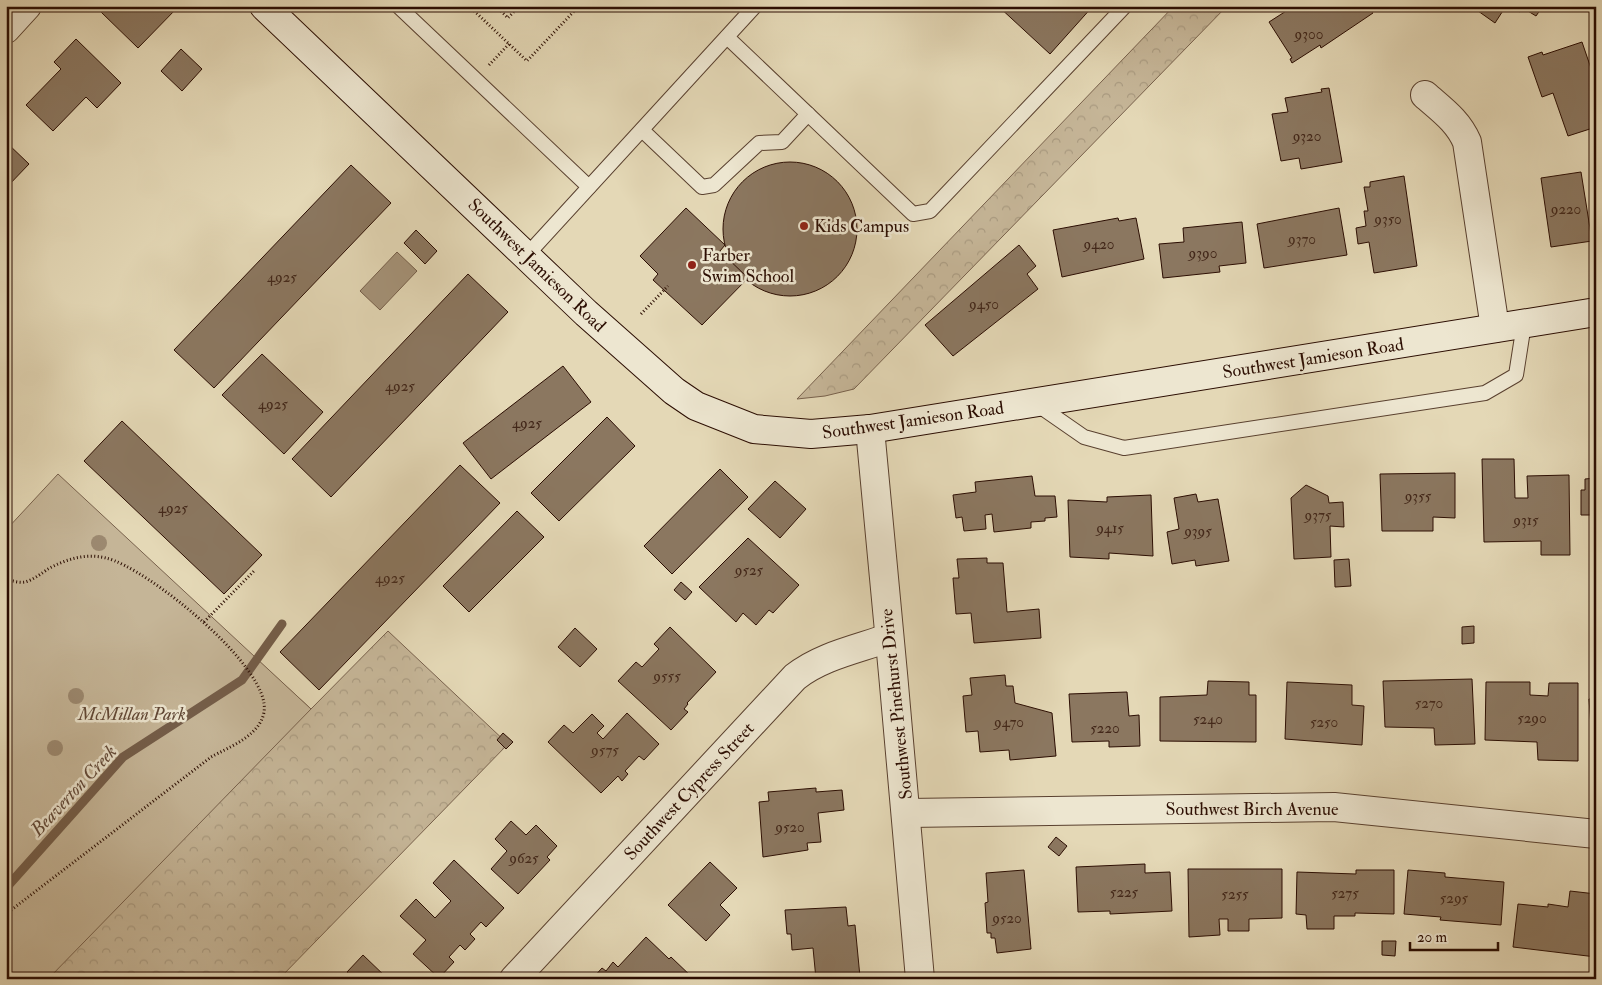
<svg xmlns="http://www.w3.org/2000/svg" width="1602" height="985" font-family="'IM FELL Double Pica',serif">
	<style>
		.forest { fill: url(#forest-crowns); stroke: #78614c }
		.green { fill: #c5b597; stroke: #78614c }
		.water { fill: #a59379; stroke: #745d49 }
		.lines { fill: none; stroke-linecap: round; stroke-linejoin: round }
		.stream { stroke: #745d49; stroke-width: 9 }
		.building { fill: #8b7760; stroke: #2b0d02 }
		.lane-casing { stroke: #59402f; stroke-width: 16 }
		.street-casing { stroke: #59402f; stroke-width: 30 }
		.secondary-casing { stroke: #2b0d02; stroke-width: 30 }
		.path { stroke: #2b0d02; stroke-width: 3; stroke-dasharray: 1 2.5; stroke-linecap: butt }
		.lane { stroke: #ede6d0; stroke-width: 14 }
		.street { stroke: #ede6d0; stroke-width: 28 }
		.secondary { stroke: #ede6d0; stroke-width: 28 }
		.tree { fill: #9c8970 }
		.poi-dot { fill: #8f2418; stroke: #ede6d0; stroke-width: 2 }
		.labels { text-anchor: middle; stroke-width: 5; stroke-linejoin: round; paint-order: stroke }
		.number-label { font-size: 15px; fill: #43281a }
		.poi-label { font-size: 18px; fill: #2b0d02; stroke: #ede6d0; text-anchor: start }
		.street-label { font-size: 18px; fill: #2b0d02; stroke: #ede6d0 }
		.park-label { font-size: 18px; font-style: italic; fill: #614836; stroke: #ede6d0 }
		.water-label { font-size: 19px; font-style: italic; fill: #624938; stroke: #ede6d0 }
	</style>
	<defs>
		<pattern id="forest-crowns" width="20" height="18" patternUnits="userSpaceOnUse" patternTransform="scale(1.25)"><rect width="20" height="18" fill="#c5b597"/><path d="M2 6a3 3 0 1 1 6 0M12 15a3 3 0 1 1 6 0" fill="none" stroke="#a99a80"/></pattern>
	</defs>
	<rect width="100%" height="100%" fill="#e4d8b6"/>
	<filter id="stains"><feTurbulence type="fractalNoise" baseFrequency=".004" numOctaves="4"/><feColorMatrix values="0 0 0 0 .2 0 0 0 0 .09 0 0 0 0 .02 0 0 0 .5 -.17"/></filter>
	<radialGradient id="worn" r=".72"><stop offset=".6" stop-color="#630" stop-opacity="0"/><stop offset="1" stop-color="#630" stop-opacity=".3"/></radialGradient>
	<g class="forest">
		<path d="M1174,6H1227L854,389L825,396L797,399Z"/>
		<path d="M388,631L508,744L279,979H6L253,656L311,709Z"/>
	</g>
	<path class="green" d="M58,474L311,709L48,979H6V530Z"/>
	<path class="water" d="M397,252L417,271L380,310L360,291Z"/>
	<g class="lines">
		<path class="stream" d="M6,888L123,757L242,680L282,624"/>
	</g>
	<g class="building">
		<path d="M107,6H175L177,8L138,48L101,12Z"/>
		<path d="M998,6H1093L1050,54Z"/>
		<path d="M1294,6H1368L1373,13L1321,48L1320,45L1292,63L1290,59L1292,58L1269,22Z"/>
		<path d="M1471,6H1506L1495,23Z"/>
		<path d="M1511,6H1543L1536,16L1523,8L1520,12Z"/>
		<path d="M76,39L121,83L97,108L86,97L53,131L26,105L61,69L54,62Z"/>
		<path d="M1582,42L1596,83V127L1568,136L1553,93L1542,97L1528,57L1542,52L1543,55Z"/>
		<path d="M181,49L202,69L182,91L161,71Z"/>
		<path d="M1329,88L1342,162L1301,169L1299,158L1281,161L1272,114L1288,112L1285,98L1322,92L1321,89Z"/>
		<path d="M6,142L29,164L6,188Z"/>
		<circle cx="790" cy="229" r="67"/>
		<path d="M351,165L391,203L214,388L174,350Z"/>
		<path d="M1581,172L1592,241L1551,247L1541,178Z"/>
		<path d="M1404,176L1417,266L1374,273L1369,242L1358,244L1356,228L1366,226L1364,211H1368L1364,187H1370V182Z"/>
		<path d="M686,208L725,245L720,251L748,278L702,325L653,280L658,274L640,256Z"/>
		<path d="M1339,208L1347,255L1264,268L1257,224Z"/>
		<path d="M1118,218L1119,221L1136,218L1144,259L1062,277L1053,230Z"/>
		<path d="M1242,222L1246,263L1219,266L1220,272L1163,278L1159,244L1184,242L1183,228Z"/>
		<path d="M416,230L437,251L425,264L404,243Z"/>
		<path d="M1019,245L1036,266L1027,274L1038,289L953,356L925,325Z"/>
		<path d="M468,274L508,312L331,497L292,459Z"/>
		<path d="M262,354L323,412L284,454L222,395Z"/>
		<path d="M563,366L591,402L491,479L463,443Z"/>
		<path d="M607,417L635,446L559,521L531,493Z"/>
		<path d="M122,421L262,555L224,594L84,461Z"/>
		<path d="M1482,459H1514L1515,498H1528L1527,476L1569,475L1570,555H1541V541L1484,542Z"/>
		<path d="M460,465L500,503L319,690L280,652Z"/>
		<path d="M720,469L748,497L672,574L644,546Z"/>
		<path d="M1455,473V518L1433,517V531H1382L1380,474Z"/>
		<path d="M1032,476L1035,496H1055L1057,517L1045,518V521L1031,522V528L994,532L992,514L985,515L986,529L964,531L962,517L956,518L953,495L976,492L975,482Z"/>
		<path d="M1596,478V515H1581V490H1585V479Z"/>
		<path d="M775,481L806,509L780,538L748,509Z"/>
		<path d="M1306,485L1328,496L1329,503L1343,502L1344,527L1330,526L1331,557L1294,559L1291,498Z"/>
		<path d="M1196,494L1198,502L1218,499L1229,561L1196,566L1195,560L1172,564L1167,532L1179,529L1174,498Z"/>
		<path d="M1151,495L1153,556L1109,553V559L1070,557L1068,500L1107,502V497Z"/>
		<path d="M517,511L544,537L469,612L443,586Z"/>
		<path d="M748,538L799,585L773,613L769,610L756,625L743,613L736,622L699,587Z"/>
		<path d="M987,558V563H1003L1007,612L1039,609L1041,638L974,643L971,613L956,614L953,578H959L957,559Z"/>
		<path d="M1349,559L1351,586L1335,587L1334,560Z"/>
		<path d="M681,582L692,592L685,600L674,590Z"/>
		<path d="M1474,626V643L1462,644V627Z"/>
		<path d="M670,627L716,672L687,703L688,704L684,709L688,712L671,730L618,681L636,662L642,667L659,649L654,644Z"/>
		<path d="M575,628L597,649L580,667L558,647Z"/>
		<path d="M1005,675L1006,686H1013L1015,703L1052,713L1056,756L1010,760L1009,750L980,752L978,731L966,732L963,696L972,695L970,678Z"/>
		<path d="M1472,679L1475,744L1435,745L1434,728L1385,727L1383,681Z"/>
		<path d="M1208,681L1249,682V695H1256V742L1160,741V697L1207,695Z"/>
		<path d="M1287,682L1352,685V705L1364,706L1362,745L1285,739Z"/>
		<path d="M1486,682H1530V695L1548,696L1549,683H1578V761L1538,760L1537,742L1485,740Z"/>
		<path d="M1127,692L1129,716L1139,715L1140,746L1109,747V741L1072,742L1069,694Z"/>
		<path d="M1589,699H1596V769H1594Z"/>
		<path d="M627,713L659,744L644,760L639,756L625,771L628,774L622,781L618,776L601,793L548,742L564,725L573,733L592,714L604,726L597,733L603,739Z"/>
		<path d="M503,733L513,742L506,749L497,740Z"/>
		<path d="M816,788V792L842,790L844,810L818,813L821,842L807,843L808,850L763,857L759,802L769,801L768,792Z"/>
		<path d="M511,821L526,835L536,825L557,846L547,857L550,860L518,894L491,869L507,851L495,839Z"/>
		<path d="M1056,837L1067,846L1059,856L1048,847Z"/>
		<path d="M454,860L504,908L486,927L481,922L470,934L475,939L465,950L460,945L449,957L454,962L439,978L413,954L426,940L400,916L416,899L435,918L451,901L433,883Z"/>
		<path d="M710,862L737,888L720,905L730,915L706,941L668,905Z"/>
		<path d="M1145,864V873L1170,872L1172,911L1110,914V911L1078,912L1076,867Z"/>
		<path d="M1188,869H1282V918L1249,919V931H1228V919H1219L1220,935L1189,937Z"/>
		<path d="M1024,870L1031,949L997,953L995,938H991V933H987L985,903L988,902L986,873Z"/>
		<path d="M1356,870H1394V914L1355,913V916H1334V929H1307L1306,915L1296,914L1297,872L1356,874Z"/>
		<path d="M1408,870L1445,873V877L1504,882L1501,925L1440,920L1441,917L1404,914Z"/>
		<path d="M1570,891L1596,894V957L1513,947L1518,904L1548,907V904L1568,907Z"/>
		<path d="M846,907L848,926L855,925L860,977L816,979L813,948L792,950L791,934H787L785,910Z"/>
		<path d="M646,937L669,959L671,957L694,979H592L602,968L606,971L613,962L618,967Z"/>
		<path d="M1382,941H1396L1395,956L1382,955Z"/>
		<path d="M363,955L388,979H354L347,972Z"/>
	</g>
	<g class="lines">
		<defs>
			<g id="lane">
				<path d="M398,6L589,187"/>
				<path d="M727,37L913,214L930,211L1125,6"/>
				<path d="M642,130L702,187L714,185L759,143L782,142L808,114"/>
				<path d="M526,256L755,6"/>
				<path d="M1035,403L1084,437L1124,448L1485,393L1516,375L1524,324"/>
			</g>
			<g id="street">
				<path d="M6,29L27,6"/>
				<path d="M1425,95C1442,110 1458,121 1467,142L1495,328"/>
				<path d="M870,429C888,612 904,796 920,979"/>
				<path d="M907,813L1334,807L1596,834"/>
				<path d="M514,979L795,677C821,656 858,649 888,638"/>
			</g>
			<path id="secondary" d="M264,6L586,313L674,391L696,406L754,429L811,434L870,429L1596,312"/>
		</defs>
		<use href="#lane" class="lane-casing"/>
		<use href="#street" class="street-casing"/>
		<use href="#secondary" class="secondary-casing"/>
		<g class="path">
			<path d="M469,6L527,61L579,6"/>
			<path d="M496,6L508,18L519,6"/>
			<path d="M489,65L509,44"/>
			<path d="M641,314L668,286"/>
			<path d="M6,579C12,581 19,583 25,582C33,580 42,573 48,569C66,559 86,553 106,558C146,567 272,668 264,712C260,736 229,747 211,757L6,914"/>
			<path d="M204,622L254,571"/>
		</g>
		<use href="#lane" class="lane"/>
		<use href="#street" class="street"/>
		<use href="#secondary" class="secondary"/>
	</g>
	<g class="tree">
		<circle cx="99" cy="543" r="8"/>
		<circle cx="76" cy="696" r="8"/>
		<circle cx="55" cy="748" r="8"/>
	</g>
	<g class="poi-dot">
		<circle cx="804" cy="226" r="5"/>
		<circle cx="692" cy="265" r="5"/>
	</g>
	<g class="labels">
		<g class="number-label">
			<text x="1309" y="39">9300</text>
			<text x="1307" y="141">9320</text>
			<text x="1566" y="214">9220</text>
			<text x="1388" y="224">9350</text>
			<text x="1302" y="244">9370</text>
			<text x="1099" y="249">9420</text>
			<text x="1203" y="258">9390</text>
			<text x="282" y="282">4925</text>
			<text x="984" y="309">9450</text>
			<text x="400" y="391">4925</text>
			<text x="273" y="409">4925</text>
			<text x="527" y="428">4925</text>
			<text x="1418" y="501">9355</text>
			<text x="173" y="513">4925</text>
			<text x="1318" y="520">9375</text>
			<text x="1526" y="525">9315</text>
			<text x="1110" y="533">9415</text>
			<text x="1198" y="536">9395</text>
			<text x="749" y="575">9525</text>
			<text x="390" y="583">4925</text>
			<text x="667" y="681">9555</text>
			<text x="1429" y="708">5270</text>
			<text x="1532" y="723">5290</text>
			<text x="1208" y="724">5240</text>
			<text x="1009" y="727">9470</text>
			<text x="1324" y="727">5250</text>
			<text x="1105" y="733">5220</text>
			<text x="605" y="755">9575</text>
			<text x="790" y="832">9520</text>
			<text x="524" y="863">9625</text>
			<text x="1124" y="897">5225</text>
			<text x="1345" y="898">5275</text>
			<text x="1235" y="899">5255</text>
			<text x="1454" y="903">5295</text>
			<text x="1007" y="923">9520</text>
		</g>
		<g class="poi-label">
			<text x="814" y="232">Kids Campus</text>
			<text x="702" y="261">Farber<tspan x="702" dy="21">Swim School</tspan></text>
		</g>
		<g class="street-label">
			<text transform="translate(537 265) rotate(44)" y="6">Southwest Jamieson Road</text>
			<text transform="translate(1313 358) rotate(-9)" y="6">Southwest Jamieson Road</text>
			<text transform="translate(913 420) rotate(-8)" y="6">Southwest Jamieson Road</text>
			<text transform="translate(896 704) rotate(-96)" y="6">Southwest Pinehurst Drive</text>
			<text transform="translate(689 791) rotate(-47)" y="6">Southwest Cypress Street</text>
			<text x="1252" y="815">Southwest Birch Avenue</text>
		</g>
		<g class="park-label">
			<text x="132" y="720">McMillan Park</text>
		</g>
		<g class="water-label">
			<text transform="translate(73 790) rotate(-47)" y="7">Beaverton Creek</text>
		</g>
	</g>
	<rect width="1602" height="985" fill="none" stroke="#e4d8b6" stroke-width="25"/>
	<rect x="8" y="8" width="1587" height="970" fill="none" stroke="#2b0d02" stroke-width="2.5"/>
	<rect x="12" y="12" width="1577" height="960" fill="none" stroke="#2b0d02"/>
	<path d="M1410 942v8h88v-8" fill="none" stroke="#2b0d02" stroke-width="2.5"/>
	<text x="1417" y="942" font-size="15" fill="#2b0d02" stroke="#ede6d0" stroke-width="4" paint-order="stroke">20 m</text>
	<rect width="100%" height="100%" filter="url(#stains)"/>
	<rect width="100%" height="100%" fill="url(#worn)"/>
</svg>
